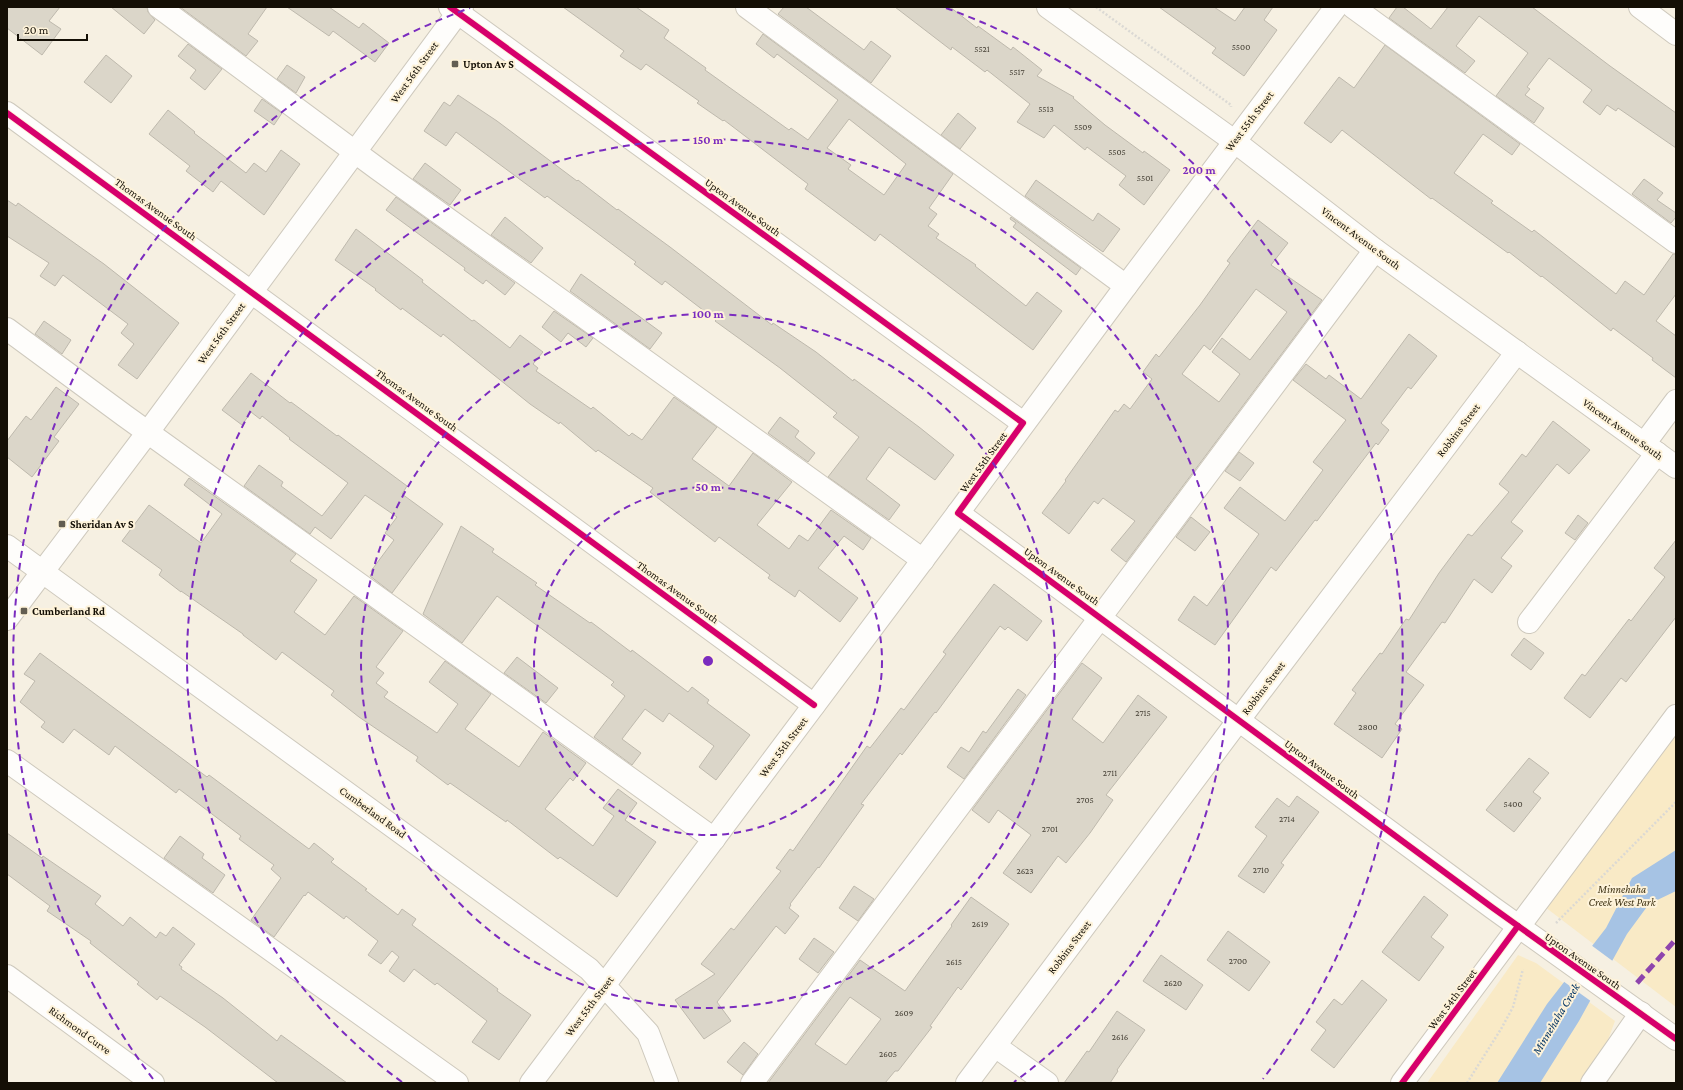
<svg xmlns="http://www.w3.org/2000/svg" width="1683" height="1090" font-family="'Crimson Pro',serif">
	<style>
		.green { fill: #f9eac6 }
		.water { fill: #a6c3e4 }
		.pier { fill: #f6f0e2 }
		.building { fill: #dbd6c9; stroke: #beb9ad; fill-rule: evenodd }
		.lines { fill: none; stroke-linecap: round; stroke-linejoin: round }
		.minor-casing { stroke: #cec9bd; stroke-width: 24 }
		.path { stroke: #dbd9d4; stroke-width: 2.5; stroke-dasharray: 2 2; stroke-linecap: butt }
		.minor { stroke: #fefdfb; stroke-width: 22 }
		.quiet { stroke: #8e44ad; stroke-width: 5; stroke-dasharray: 10 5; stroke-linecap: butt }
		.cycleway-casing { stroke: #fef3da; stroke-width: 8 }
		.cycleway { stroke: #d6006c; stroke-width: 6 }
		.ring { fill: none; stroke: #7b2cbf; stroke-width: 2; stroke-dasharray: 7 5 }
		.poi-dot { fill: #635e52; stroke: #fef3da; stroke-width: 1.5 }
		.labels { text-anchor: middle; stroke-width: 4; stroke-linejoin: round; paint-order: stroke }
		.number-label { font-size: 9px; fill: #464136 }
		.poi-label { font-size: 11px; font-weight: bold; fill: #140f05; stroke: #fef3da; text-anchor: start }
		.street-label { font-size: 11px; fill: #140f05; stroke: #fef3da }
		.park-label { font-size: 11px; font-style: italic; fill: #3f3315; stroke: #fef3da }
		.water-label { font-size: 12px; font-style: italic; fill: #033464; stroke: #fef3da }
		.centre { fill: #7b2cbf; stroke: #fef3da; stroke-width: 2 }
		.ring-label { font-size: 12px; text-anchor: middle; font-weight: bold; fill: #7b2cbf; stroke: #fef3da; stroke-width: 4; stroke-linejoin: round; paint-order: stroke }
	</style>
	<rect width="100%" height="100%" fill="#f6f0e2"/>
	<g class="green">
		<path d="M1676,733V1007L1545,907Z"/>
		<path d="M1518,955L1536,963L1615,1021L1592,1083H1427Z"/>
	</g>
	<path class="water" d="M1676,850V891L1649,904L1627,934L1579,1021L1540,1083H1497L1547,1004L1606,928L1632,878Z"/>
	<path class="pier" d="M1591,945L1614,962L1592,1002L1563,981Z"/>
	<g class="building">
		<path d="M7,7H60L49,21L61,29L42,55L7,28Z"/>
		<path d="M111,7H147L148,12L155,20L144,34Z"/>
		<path d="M180,7H267L248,34L258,41L246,56Z"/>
		<path d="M287,7H329L359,28L363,23L389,43L375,62L333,31L329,36Z"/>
		<path d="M563,7H636L669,30L664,38L706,68L705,70L789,130L791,128L808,140L838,100L777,54L774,58L756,44L763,34L953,174L929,208L937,214L928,226L939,234L936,238L976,265L975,266L1026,306L1037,292L1062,311L1033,350L880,234L875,241L805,189L808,184L724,120L723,121L697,103L699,101L646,64L641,70L620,56L624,51ZM849,119L906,164L884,195L848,169L851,165L827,148Z"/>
		<path d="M784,7H806L864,50L871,41L891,56L871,83L778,14Z"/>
		<path d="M895,7H950L977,28L978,26L1011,50L1013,47L1042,70L1037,76L1074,97L1073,98L1105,125L1143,153L1144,151L1170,170L1144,205L1119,185L1126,176L1087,147L1085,150L1054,125L1044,138L1017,122L1030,104L987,70L985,72L952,47L951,50Z"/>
		<path d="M1159,7H1214L1235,21L1245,7H1273L1264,20L1277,30L1244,76L1212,53L1216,48Z"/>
		<path d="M1397,7H1403L1431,29L1448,7H1532L1610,66L1676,113V148L1618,108L1616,111L1607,105L1600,115L1583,102L1592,90L1549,58L1527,87L1530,89L1525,95L1544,108L1534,123L1496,96L1528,53L1479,16L1456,46L1475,61L1465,73L1389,18Z"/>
		<path d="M188,44L222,69L205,90L190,78L196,70L178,56Z"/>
		<path d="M1385,45L1520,144L1512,155L1483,134L1454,173L1493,201L1491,203L1532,232L1534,230L1616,294L1625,281L1644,295L1673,254H1676V294L1656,321L1676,336V378L1652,360L1653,358L1613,328L1611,331L1542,276L1541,277L1509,252L1508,253L1432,198L1431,199L1342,130L1331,143L1304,123L1339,77L1354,88Z"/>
		<path d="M106,55L132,76L111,103L84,82Z"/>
		<path d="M287,65L305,77L296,93L277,79Z"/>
		<path d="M458,95L497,121L577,181L578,180L617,210L618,209L670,247L772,325L773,323L816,352L853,381L854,379L919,427L954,455L935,480L889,447L866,479L900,505L889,520L828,477L859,437L833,417L837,413L780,368L715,321L716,320L665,281L662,285L634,264L636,262L585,224L547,196L545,198L456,132L446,146L424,131L444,102L450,106Z"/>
		<path d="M262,99L282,113L274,125L254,111Z"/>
		<path d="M168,110L195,132L194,133L246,173L254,163L266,172L281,150L300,164L264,215L221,181L213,192L186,171L190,166L149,134Z"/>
		<path d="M958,113L976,128L960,149L941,135Z"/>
		<path d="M425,163L461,190L450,205L413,179Z"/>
		<path d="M1644,179L1663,193L1657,200L1676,213V217L1671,223L1632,194Z"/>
		<path d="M1036,180L1093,221L1098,213L1120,229L1103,252L1025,196Z"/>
		<path d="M396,197L515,283L505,295L486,280L483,284L464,270L465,268L386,210Z"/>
		<path d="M7,200L16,206L18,203L104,264L179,323L137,379L118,365L134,344L121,333L128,324L63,275L55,286L40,276L49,263L7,236Z"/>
		<path d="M505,217L543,248L531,263L491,235Z"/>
		<path d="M1011,217L1081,268L1076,275L1013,227L1016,223L1010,219Z"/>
		<path d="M1258,220L1288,243L1271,265L1322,300L1126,562L1111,550L1135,521L1103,498L1098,504L1094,501L1069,534L1042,513L1066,481L1065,480L1115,410L1118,412L1124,404L1130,409L1152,379L1143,372L1156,354L1159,357L1200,305L1230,263L1227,261ZM1256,289L1287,312L1250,360L1222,338L1212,352L1240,374L1219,402L1182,374L1204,345L1210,350Z"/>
		<path d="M356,229L423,280L422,282L472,321L474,320L510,348L520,335L543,352L533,364L538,368L536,371L591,409L593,407L629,436L632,433L642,440L674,397L717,427L692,459L729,486L753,453L792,482L757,525L789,549L799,535L808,541L831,510L871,538L863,550L844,536L818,568L858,598L840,622L799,590L795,597L768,578L770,575L719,537L715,542L650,492L653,488L598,450L596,452L560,422L559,424L530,404L443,334L441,337L402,308L401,310L375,290L376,289L335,260Z"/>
		<path d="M581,274L662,333L650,349L570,291Z"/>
		<path d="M554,311L593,338L586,347L568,333L561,342L542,327Z"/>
		<path d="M44,321L71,340L62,354L35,334Z"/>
		<path d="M1409,334L1437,356L1411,389L1408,387L1381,423L1389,430L1378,445L1376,443L1317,521L1315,520L1276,571L1271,567L1215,645L1178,620L1194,596L1207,606L1259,534L1224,508L1240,487L1285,521L1323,470L1313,462L1346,420L1293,380L1306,364L1326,379L1329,375L1361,399Z"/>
		<path d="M251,373L290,403L291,402L337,436L338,435L407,486L402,494L443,524L392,593L370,576L372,573L371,571L394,540L385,533L397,517L365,495L331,539L315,527L310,534L244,486L259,465L283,482L281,486L322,516L348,483L289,439L290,438L262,416L260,419L251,412L242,425L222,410Z"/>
		<path d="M56,387L79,404L54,437L59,441L32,477L7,457V441L26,416L31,420Z"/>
		<path d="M780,417L799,431L795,437L815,453L808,462L768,433Z"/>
		<path d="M1553,421L1590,450L1569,474L1557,464L1511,522L1523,531L1501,558L1512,566L1492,593L1474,579L1445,623L1442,622L1406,672L1424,685L1395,724L1402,729L1382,758L1334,724L1356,693L1352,690L1380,653L1382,654L1406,619L1409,620L1439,573L1468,534L1472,536L1509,492L1499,484L1522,454L1526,457Z"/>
		<path d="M1239,452L1254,463L1240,481L1225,471Z"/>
		<path d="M189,478L296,554L290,561L317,580L294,612L325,635L354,596L403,631L376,667L384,673L376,683L388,692L384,697L437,733L458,704L429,682L445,661L491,694L465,729L519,767L543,732L586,763L573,781L570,778L545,809L593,846L614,816L603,808L618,789L637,803L625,820L656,842L617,897L560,857L558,859L507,820L506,822L450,783L448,785L416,761L418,757L359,717L331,695L334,691L282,652L276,660L243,635V634L181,591V592L159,575L162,570L122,541L149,505L201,543L222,514L184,485Z"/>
		<path d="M1578,515L1588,523L1575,540L1565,533Z"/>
		<path d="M1191,517L1210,532L1195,551L1176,537Z"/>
		<path d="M461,526L494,549L492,552L537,583L535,585L590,623L591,622L631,652L632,650L688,692L692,687L709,700L707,703L750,735L716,780L699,767L714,746L669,713L663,722L645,709L622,739L641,753L632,765L594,737L625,696L611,685L614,682L497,596L462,643L423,614Z"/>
		<path d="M1676,540V617L1626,682L1621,678L1590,718L1564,698L1582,674L1585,676L1629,619L1631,621L1665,577L1654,568Z"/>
		<path d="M994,584L1042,621L1027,641L1008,627L1005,630L1000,626L936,713L935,712L902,755L900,753L861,804L864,805L819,868L818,867L790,904L791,905L789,908L799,916L785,934L776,926L717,1002L731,1021L704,1039L675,1000L715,974L701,964L731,928L734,930L781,871L776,868L790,849L793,851L867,746L870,748L901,708L904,710L946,654L943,652Z"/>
		<path d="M1524,638L1544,653L1531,670L1511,655Z"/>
		<path d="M40,653L207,777L209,775L309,849L314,843L334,859L331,862L367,889L365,890L398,915L402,909L416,919L412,925L498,989L497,991L531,1015L499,1060L472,1042L487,1021L437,983L435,985L414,969L404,982L389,971L399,957L392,951L381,964L368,955L378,941L346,916L344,919L308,892L305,896L304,895L274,937L251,920L281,878L271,869L274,865L239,839L241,836L179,789L176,793L115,746L109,755L74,729L63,743L41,727L45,722L20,702L35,681L24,674Z"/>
		<path d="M517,657L558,688L546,703L504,673Z"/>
		<path d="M1082,663L1102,678L1072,719L1103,743L1138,695L1167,717L1106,795L1113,800L1090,833L1066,863L1058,856L1031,893L1003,873L1031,835L998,810L989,823L972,810Z"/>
		<path d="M1018,689L1026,695L964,779L947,767L961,747L969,752L983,731L986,733Z"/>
		<path d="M1529,758L1549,773L1533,792L1541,798L1514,832L1486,810Z"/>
		<path d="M1297,796L1319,812L1281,863L1284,865L1264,893L1238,876L1267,836L1255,827L1277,798L1289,807Z"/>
		<path d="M7,833L42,858L43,856L101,896L95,904L123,926L130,917L156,938L160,932L166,936L173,927L195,944L179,965L182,967L181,969L223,998L277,1041L281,1035L347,1083H278L205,1027L160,996L157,1000L137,984L139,982L90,943L91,941L47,911L50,906L7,874Z"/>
		<path d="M180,836L204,854L202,858L225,875L213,893L164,858Z"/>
		<path d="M854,886L874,899L858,921L839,908Z"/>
		<path d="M1424,896L1448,915L1431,937L1444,947L1419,981L1382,952Z"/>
		<path d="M971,897L1009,924L961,990L958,987L930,1026L932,1027L898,1071H895L885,1083H768L860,960L905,991L952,926L951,925ZM850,997L881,1019L846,1065L815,1044Z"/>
		<path d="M1228,931L1270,962L1249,991L1207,960Z"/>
		<path d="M814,938L834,952L818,973L799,959Z"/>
		<path d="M1161,955L1203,985L1186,1010L1143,981Z"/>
		<path d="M1362,980L1387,1000L1334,1068L1311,1050L1326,1030L1316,1022L1334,999L1342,1005Z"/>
		<path d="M1117,1011L1145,1030L1117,1070L1118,1071L1110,1083H1064L1087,1051L1089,1052Z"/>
		<path d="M744,1042L758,1054L743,1075L727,1062Z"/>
	</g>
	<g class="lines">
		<defs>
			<g id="minor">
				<path d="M159,7L378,169L923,560"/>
				<path d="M450,7L1023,423"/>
				<path d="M747,7L1126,286"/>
				<path d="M1048,7L1234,141L1375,250L1676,467"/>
				<path d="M1353,7L1676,242"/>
				<path d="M1640,7L1676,34"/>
				<path d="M7,113L814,705"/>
				<path d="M7,329L125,416L714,839"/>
				<path d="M1644,444L1676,401"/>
				<path d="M958,513L1493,908L1676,1039"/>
				<path d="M7,546L589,969L648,1033L667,1083"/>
				<path d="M7,619L148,432L462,7"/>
				<path d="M1529,622L1657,453"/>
				<path d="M7,761L457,1083"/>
				<path d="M7,976L153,1083"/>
				<path d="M995,1046L1047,1083"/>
				<path d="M531,1083L958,513L1126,286L1336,7"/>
				<path d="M752,1083L1375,250"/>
				<path d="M967,1083L1256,697L1517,352"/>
				<path d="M1402,1083L1676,716"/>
				<path d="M1592,1083L1641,1013"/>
			</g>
		</defs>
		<use href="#minor" class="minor-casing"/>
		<g class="path">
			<path d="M1096,7L1231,105V107"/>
			<path d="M1556,923L1676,802"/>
			<path d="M1467,1083L1501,1029L1513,1007L1523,969"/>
		</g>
		<use href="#minor" class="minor"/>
		<path class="quiet" d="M1637,983L1676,939"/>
		<defs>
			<g id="cycleway">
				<path d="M450,7L1023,423L958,513L1493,908L1676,1039"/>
				<path d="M7,113L814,705"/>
				<path d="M1402,1083L1518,926"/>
			</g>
		</defs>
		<use href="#cycleway" class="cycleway-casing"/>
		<use href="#cycleway" class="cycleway"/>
	</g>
	<g class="ring">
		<circle cx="708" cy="661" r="174"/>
		<circle cx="708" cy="661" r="347"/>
		<path d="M402 1082A521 521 0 1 1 1014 1082"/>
		<path d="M153 1079A695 695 0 0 1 470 8M946 8A695 695 0 0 1 1263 1079"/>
	</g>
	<g class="poi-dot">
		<rect x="451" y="60" width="8" height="8" rx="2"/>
		<rect x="58" y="520" width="8" height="8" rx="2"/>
		<rect x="20" y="607" width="8" height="8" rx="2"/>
	</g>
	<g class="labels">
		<g class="number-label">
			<text x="1241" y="50">5500</text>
			<text x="982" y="52">5521</text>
			<text x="1017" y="75">5517</text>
			<text x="1046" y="112">5513</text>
			<text x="1083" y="130">5509</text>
			<text x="1117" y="155">5505</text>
			<text x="1145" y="181">5501</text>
			<text x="1143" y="716">2715</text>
			<text x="1368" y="730">2800</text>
			<text x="1110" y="776">2711</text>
			<text x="1085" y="803">2705</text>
			<text x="1513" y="807">5400</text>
			<text x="1287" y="822">2714</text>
			<text x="1050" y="832">2701</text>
			<text x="1261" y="873">2710</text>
			<text x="1025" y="874">2623</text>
			<text x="980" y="927">2619</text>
			<text x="1238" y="964">2700</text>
			<text x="954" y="965">2615</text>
			<text x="1173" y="986">2620</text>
			<text x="904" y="1016">2609</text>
			<text x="1120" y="1040">2616</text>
			<text x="888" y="1057">2605</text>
		</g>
		<g class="poi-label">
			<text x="463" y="68">Upton Av S</text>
			<text x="70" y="528">Sheridan Av S</text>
			<text x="32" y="615">Cumberland Rd</text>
		</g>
		<g class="street-label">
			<text transform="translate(414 72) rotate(-54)" y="4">West 56th Street</text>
			<text transform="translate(1249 121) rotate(-53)" y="4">West 55th Street</text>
			<text transform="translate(743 207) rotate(36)" y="4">Upton Avenue South</text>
			<text transform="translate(156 209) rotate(36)" y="4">Thomas Avenue South</text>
			<text transform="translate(1361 238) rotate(37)" y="4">Vincent Avenue South</text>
			<text transform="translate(221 333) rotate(-54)" y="4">West 56th Street</text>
			<text transform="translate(417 400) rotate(36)" y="4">Thomas Avenue South</text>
			<text transform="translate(1623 429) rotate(36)" y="4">Vincent Avenue South</text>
			<text transform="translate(1458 430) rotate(-53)" y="4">Robbins Street</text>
			<text transform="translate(983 462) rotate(-54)" y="4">West 55th Street</text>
			<text transform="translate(1062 576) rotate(36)" y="4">Upton Avenue South</text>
			<text transform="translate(678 592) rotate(36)" y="4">Thomas Avenue South</text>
			<text transform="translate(1263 688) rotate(-53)" y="4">Robbins Street</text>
			<text transform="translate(783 747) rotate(-53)" y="4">West 55th Street</text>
			<text transform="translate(1322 769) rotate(37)" y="4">Upton Avenue South</text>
			<text transform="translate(373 812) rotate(36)" y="4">Cumberland Road</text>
			<text transform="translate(1069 947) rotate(-53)" y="4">Robbins Street</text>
			<text transform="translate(1583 961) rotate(35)" y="4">Upton Avenue South</text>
			<text transform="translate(1452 999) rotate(-53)" y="4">West 54th Street</text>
			<text transform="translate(589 1006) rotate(-53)" y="4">West 55th Street</text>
			<text transform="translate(80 1030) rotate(36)" y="4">Richmond Curve</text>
		</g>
		<g class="park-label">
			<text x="1622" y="893">Minnehaha<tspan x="1622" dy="13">Creek West Park</tspan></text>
		</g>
		<g class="water-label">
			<text transform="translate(1556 1019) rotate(-59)" y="4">Minnehaha Creek</text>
		</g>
	</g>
	<circle cx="708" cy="661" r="6" class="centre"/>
	<g class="ring-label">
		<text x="708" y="144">150 m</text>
		<text x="1199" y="174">200 m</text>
		<text x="708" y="318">100 m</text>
		<text x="708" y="491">50 m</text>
	</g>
	<rect width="1683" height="1090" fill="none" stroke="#140f05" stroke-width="16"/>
	<path d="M18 34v6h69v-6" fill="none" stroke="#140f05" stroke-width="2"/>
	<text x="24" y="34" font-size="12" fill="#140f05" stroke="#fef3da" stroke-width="3" paint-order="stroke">20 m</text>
</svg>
